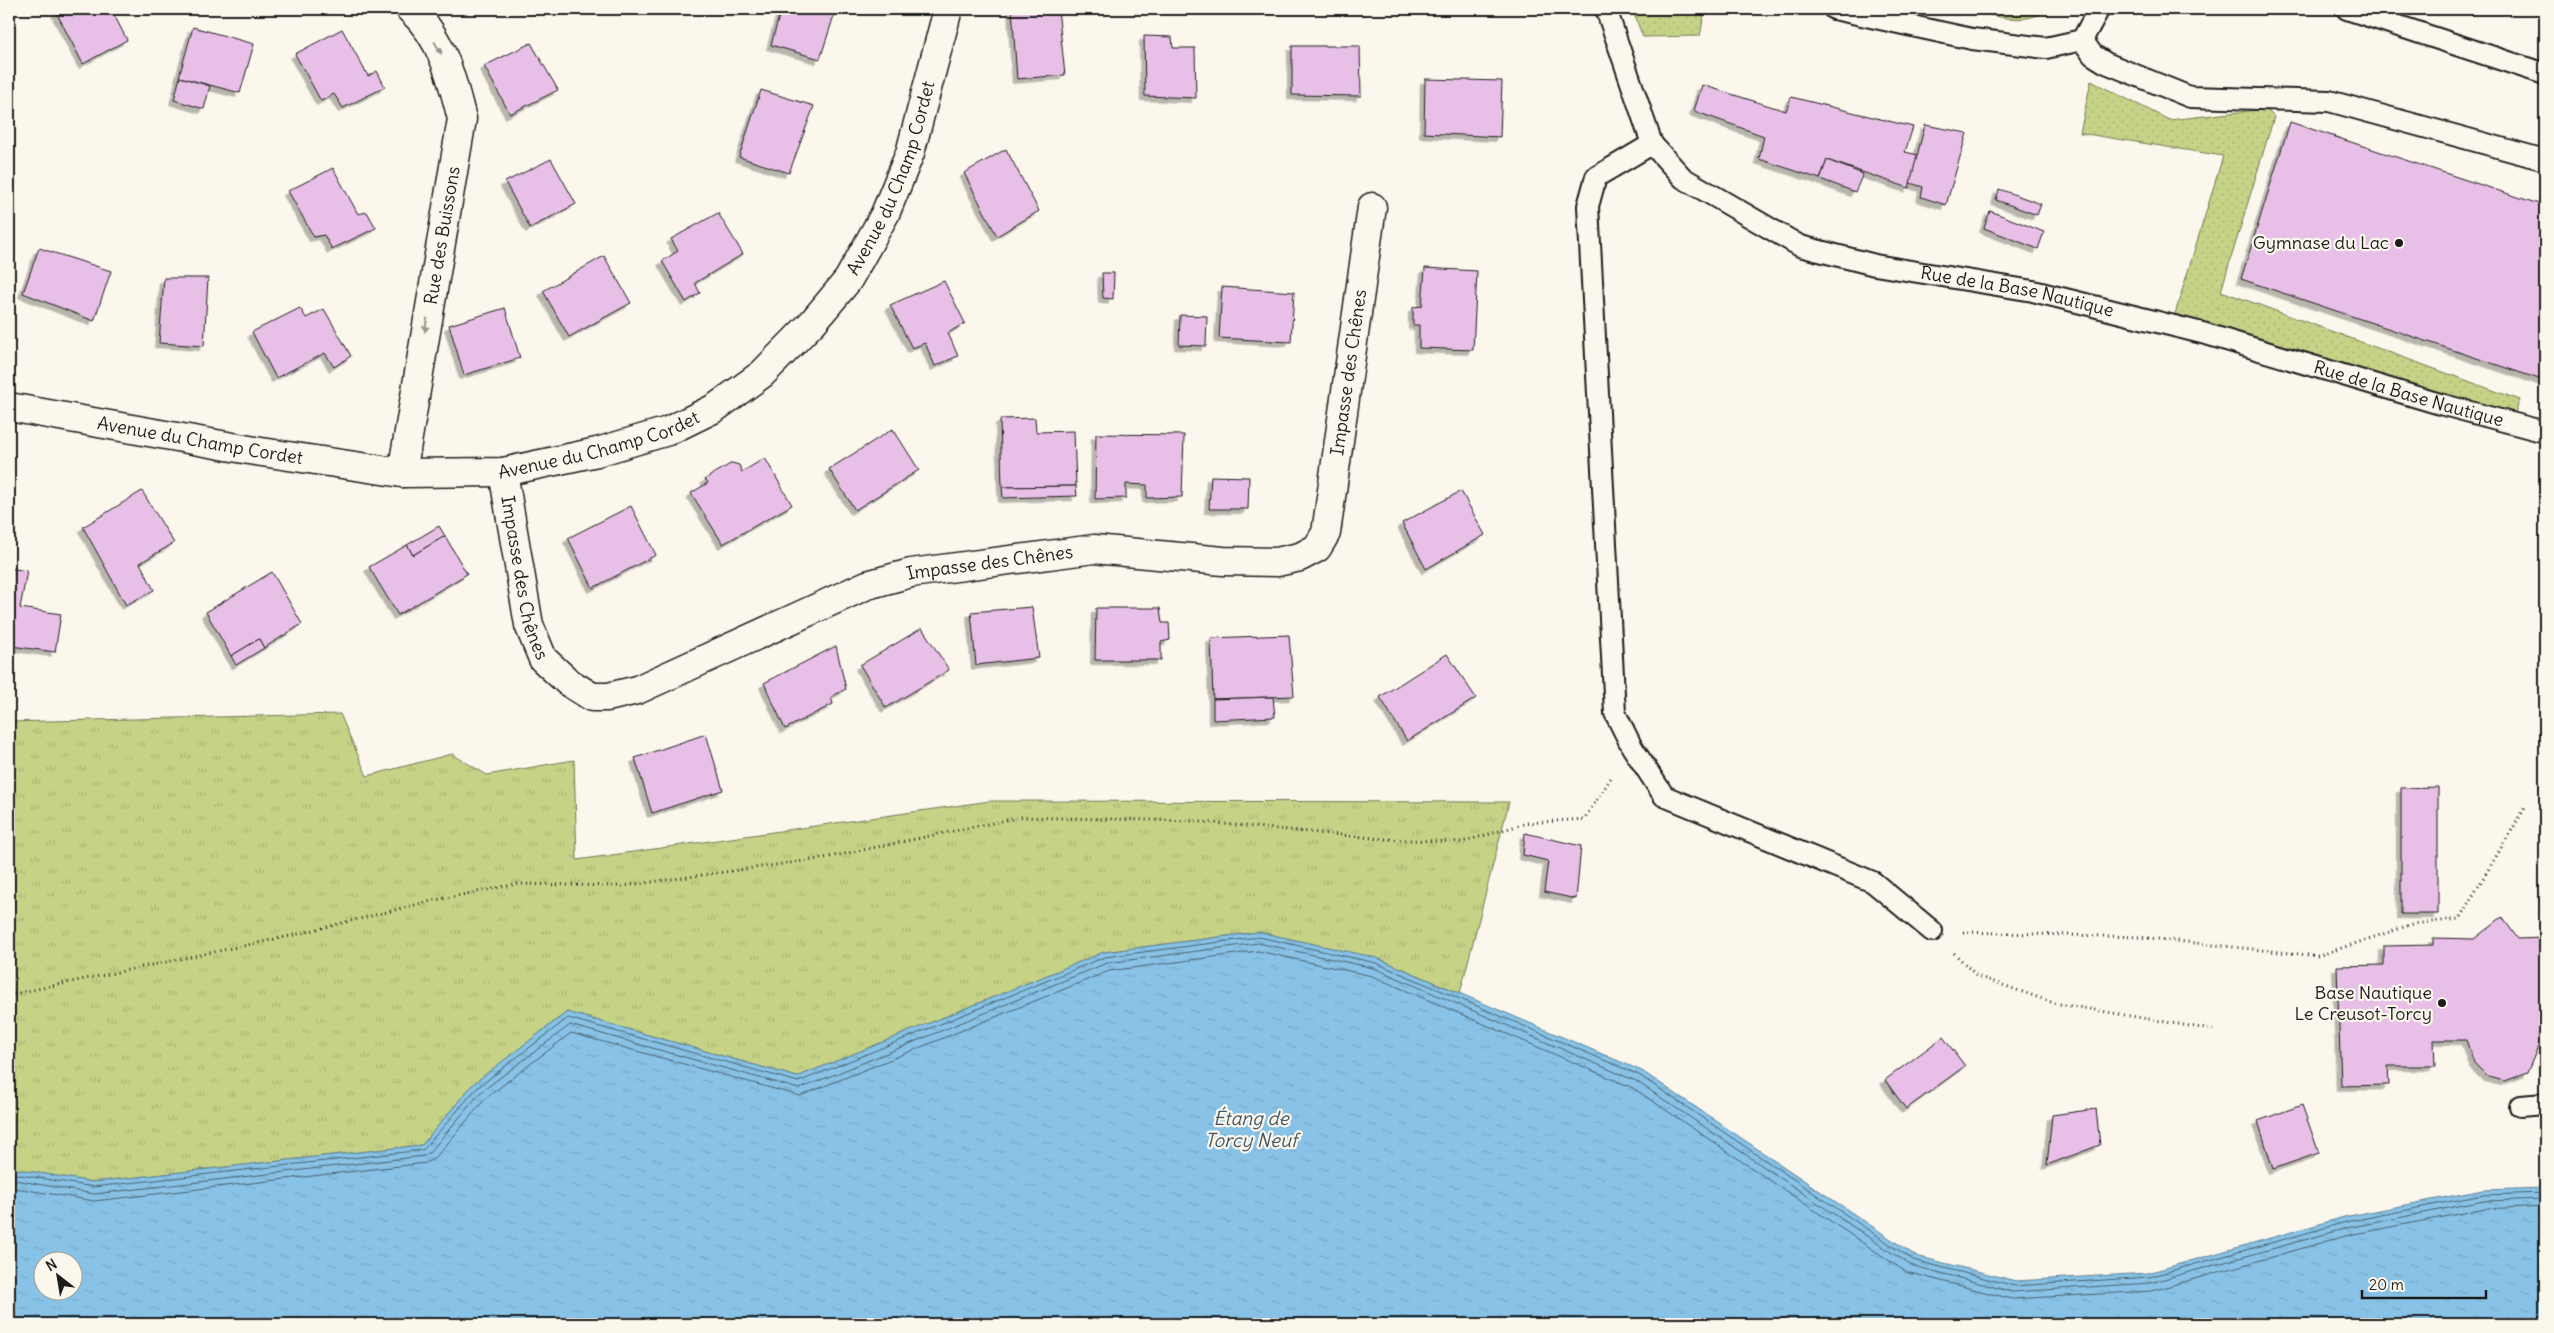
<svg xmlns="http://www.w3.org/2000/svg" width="2554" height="1333" font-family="Delius,sans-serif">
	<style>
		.grass { fill: url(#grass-dots); stroke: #717852 }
		.park { fill: url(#park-tufts); stroke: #717852 }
		.water { fill: url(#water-ripples); stroke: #5d8096; fill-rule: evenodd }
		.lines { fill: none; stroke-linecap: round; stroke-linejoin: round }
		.shore { stroke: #475f6d; stroke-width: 1 }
		.building { fill: #e8bfe7; stroke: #1c1c1c; filter: url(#shadow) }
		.lane-casing { stroke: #1c1c1c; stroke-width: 24 }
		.street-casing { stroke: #1c1c1c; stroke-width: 31 }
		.path { stroke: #1c1c1c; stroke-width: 3; stroke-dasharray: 1 4; stroke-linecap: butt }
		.lane { stroke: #fbf7ec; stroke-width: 20 }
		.street { stroke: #fbf7ec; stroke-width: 28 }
		.oneway { fill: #97948e }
		.poi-dot { fill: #1c1c1c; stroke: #fbf7ec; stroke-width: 2 }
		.labels { text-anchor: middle; stroke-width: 4.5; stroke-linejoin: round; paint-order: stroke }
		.street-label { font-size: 18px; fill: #1c1c1c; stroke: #fbf7ec }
		.poi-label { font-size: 18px; fill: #1c1c1c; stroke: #fbf7ec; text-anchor: end }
		.water-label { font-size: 19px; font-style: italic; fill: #425663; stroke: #fbf7ec }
	</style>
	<defs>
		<pattern id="grass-dots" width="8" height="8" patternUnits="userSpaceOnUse" patternTransform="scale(1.25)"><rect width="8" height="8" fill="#c6d387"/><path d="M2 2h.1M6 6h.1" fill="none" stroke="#aab574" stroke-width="1.8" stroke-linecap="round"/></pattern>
		<pattern id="park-tufts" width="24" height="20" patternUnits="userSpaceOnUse" patternTransform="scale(1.25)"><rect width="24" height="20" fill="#c6d387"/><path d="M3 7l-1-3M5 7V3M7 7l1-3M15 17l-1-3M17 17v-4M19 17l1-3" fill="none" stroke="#aab574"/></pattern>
		<pattern id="water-ripples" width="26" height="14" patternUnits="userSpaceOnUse" patternTransform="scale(1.25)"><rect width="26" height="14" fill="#88c3e7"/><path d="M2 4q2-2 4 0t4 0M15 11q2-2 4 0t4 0" fill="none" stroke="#75a7c6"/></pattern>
		<filter id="shadow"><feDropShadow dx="-4.5" dy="4.5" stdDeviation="0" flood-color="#0004"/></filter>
	</defs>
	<rect width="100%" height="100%" fill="#fbf7ec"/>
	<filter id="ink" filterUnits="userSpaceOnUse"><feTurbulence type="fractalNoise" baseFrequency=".02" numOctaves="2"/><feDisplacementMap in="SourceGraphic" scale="10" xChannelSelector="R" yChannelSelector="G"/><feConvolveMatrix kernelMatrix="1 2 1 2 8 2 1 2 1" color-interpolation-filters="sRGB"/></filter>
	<g filter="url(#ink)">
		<g class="grass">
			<path d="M1632,9H1705L1700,36L1643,37Z"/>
			<path d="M1963,9H2048C2025,28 1989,14 1963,9Z"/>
			<path d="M2091,81L2169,120L2266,109L2274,117L2221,291L2520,400L2514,415L2175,314L2223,156L2080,133Z"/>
		</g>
		<path class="park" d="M340,714L367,776L452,754L487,775L574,760L577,860L990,801L1509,802L1460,993L1377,958L1258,932L1104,952L797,1077L567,1012L473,1084L422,1145L93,1182L9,1168V722Z"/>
		<path class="water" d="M1259,932L1377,958L1642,1071L1916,1256L2016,1281L2148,1273L2344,1217L2483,1190L2545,1188V1324H9V1168L93,1182L422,1145L473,1084L567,1012L797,1077L1104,952ZM42,1260H72V1290H42Z"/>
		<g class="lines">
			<g class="shore">
				<path d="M9,1173L93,1187L423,1150L477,1088L568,1018L798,1082L1105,957L1259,937L1376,963L1639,1075L1913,1260L2015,1286L2149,1277L2346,1222L2483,1195L2545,1193"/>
				<path d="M9,1179L94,1194L424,1156L430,1152L481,1092L570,1025L799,1089L1107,963L1258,943L1374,968L1636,1081L1910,1265L2013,1292L2150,1283L2347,1228L2484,1201L2545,1199"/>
				<path d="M9,1187L94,1201L426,1163L436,1157L486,1098L571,1033L800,1096L1109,971L1258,951L1372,976L1633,1088L1906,1272L2012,1299L2152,1291L2349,1235L2485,1209L2545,1206"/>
			</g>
		</g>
		<g class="building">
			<path d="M61,9H111L127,40L83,64L56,12Z"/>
			<path d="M781,9H836L820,59L771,45Z"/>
			<path d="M1012,9H1058L1065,75L1017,79Z"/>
			<path d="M193,27L254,44L240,93L179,77Z"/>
			<path d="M342,29L368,76L377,71L385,87L343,108L334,94L321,101L295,54Z"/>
			<path d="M1144,36L1172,37L1173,48H1195L1196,98L1145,96Z"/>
			<path d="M531,43L558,90L510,114L484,66Z"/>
			<path d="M1292,46H1360L1361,96L1292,95Z"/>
			<path d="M180,77L210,86L204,109L174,100Z"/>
			<path d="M1425,79L1502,81L1500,137L1424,133Z"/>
			<path d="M1702,85L1786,111L1791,97L1913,127L1905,152L1918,155L1909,188L1827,160L1820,179L1759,159L1764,136L1694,111Z"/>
			<path d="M761,90L814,106L789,173L739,157Z"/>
			<path d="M2290,122L2545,206V381L2241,279Z"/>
			<path d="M1925,125L1967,133L1946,205L1921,197L1923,187L1910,183Z"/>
			<path d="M1006,149L1039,211L997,236L964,173Z"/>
			<path d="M551,159L576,204L530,228L505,182Z"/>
			<path d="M1827,160L1863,174L1855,192L1820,179Z"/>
			<path d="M333,168L358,214L367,212L376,228L332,249L324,235L314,237L288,191Z"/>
			<path d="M1999,189L2041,204L2037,215L1996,200Z"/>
			<path d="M1990,211L2044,232L2038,249L1984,228Z"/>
			<path d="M718,213L743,254L695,283L700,293L686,302L662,261L678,251L671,239Z"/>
			<path d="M39,248L111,271L94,321L23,293Z"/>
			<path d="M604,256L631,303L569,337L543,291Z"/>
			<path d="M1425,268L1477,271L1473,350L1419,348V325H1413V307L1422,306Z"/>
			<path d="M1102,273H1114L1113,299L1103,298Z"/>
			<path d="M164,278H208L204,346L159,343Z"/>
			<path d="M944,281L965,323L948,333L958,356L935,366L925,343L912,348L890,305Z"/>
			<path d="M1222,287L1294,292L1291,342L1219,338Z"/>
			<path d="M300,308L306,318L324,309L351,356L334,367L325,353L276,378L252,332Z"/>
			<path d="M505,308L520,358L464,375L449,325Z"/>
			<path d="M1180,315L1207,316L1206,346L1179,345Z"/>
			<path d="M1035,418L1036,432L1074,431L1076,486L1002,487L1000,419Z"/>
			<path d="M893,429L919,470L855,510L829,469Z"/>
			<path d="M1096,434L1184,435L1182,497L1147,498V485L1126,484V498L1095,499Z"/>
			<path d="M765,458L792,505L723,544L691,493L708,483L705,479L732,463L739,465L742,472Z"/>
			<path d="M1211,476L1249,477L1248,509H1209Z"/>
			<path d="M1076,486L1077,496L1003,498L1002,487Z"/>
			<path d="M142,491L174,543L140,563L154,590L126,605L83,527Z"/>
			<path d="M1461,491L1485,535L1426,569L1402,523Z"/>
			<path d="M631,506L656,555L593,588L568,538Z"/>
			<path d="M439,526L445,536L413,555L407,545Z"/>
			<path d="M445,536L467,574L398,615L369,567L407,545L413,555Z"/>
			<path d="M9,568L27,571L20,608L61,614L55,652L11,646L9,661Z"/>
			<path d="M272,572L302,624L264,648L259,639L231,656L206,612Z"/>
			<path d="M1032,607L1039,658L976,665L971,612Z"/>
			<path d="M1096,608H1160L1162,623H1169L1170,640L1161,642V660H1095Z"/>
			<path d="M922,628L949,670L886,708L860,665Z"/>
			<path d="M1289,635L1294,696L1213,699L1211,638Z"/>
			<path d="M259,639L264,648L236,665L231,656Z"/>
			<path d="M836,646L846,689L831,697L833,704L785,729L764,683Z"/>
			<path d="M1447,654L1476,698L1407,741L1380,697Z"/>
			<path d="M1273,697L1275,717L1213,720V699Z"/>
			<path d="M706,734L723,790L652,813L635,758Z"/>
			<path d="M2438,787V914H2401V788Z"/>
			<path d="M1525,833L1581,846L1576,899L1544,892L1548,861L1523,855Z"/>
			<path d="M2502,917L2518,939L2545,938V1043L2540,1042L2527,1073L2505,1081L2488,1077L2474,1063L2466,1040H2434L2435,1066H2388L2389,1085L2341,1086L2337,966L2384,965V946L2433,945V938L2474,939Z"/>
			<path d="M1943,1037L1965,1066L1906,1109L1885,1080Z"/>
			<path d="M2302,1105L2319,1153L2273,1169L2258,1121Z"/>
			<path d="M2096,1109L2100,1145L2047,1165L2052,1115Z"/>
		</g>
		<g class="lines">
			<defs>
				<g id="lane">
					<path id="s1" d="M1606,9L1652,144L1683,178L1800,246L1875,265L2033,291L2206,334L2440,404L2545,432"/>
					<path d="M1834,9L1972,39L2046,48L2082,40L2099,9"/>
					<path d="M2347,9L2545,74"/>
					<path d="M2082,40L2093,55L2106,63L2190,97L2329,101L2545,160"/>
					<path d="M1652,144L1596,177L1588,206L1615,713L1632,747L1664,796L1873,882L1932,931"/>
					<path d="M2520,1106L2545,1104"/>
				</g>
				<g id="street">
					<path id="s2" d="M9,407L255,451L402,473L503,472L597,452L668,431L715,408L762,374L813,322L848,280L885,214L910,153L948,9"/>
					<path id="s3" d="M503,472L529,625L543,659L568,682L592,697H608L637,690L867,585L911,573L1094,549L1223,561L1277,562L1300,557L1317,548L1326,533L1372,207"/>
					<path id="s4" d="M402,473L462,119C452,79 442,37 410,9"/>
				</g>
			</defs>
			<use href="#lane" class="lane-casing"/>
			<use href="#street" class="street-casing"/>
			<g class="path">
				<path d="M1963,932L2139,937L2318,956L2413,924L2459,919L2526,806"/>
				<path d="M1954,953L1977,976L2054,1003L2213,1030"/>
				<path d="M9,995L290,936L431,901L517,884L622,886L819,859L1021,817L1192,821L1384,839L1462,842L1527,823L1584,819L1613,775"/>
			</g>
			<use href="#lane" class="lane"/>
			<use href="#street" class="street"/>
		</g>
		<defs><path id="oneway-solid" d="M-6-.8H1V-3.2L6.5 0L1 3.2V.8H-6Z" transform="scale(1.25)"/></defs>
		<g class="oneway">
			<use href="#oneway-solid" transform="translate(438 48) rotate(60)"/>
			<use href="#oneway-solid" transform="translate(426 325) rotate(100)"/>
		</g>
	</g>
	<g class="poi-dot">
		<circle cx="2399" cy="243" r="5"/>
		<circle cx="2442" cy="1003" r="5"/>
	</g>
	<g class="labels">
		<g class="street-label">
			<text dy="6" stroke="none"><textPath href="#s2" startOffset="1019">Avenue du Champ Cordet</textPath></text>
			<text dy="6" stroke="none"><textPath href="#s4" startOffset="241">Rue des Buissons</textPath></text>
			<text dy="6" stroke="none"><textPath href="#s1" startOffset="546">Rue de la Base Nautique</textPath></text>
			<text dy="6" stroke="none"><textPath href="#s3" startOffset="1189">Impasse des Chênes</textPath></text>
			<text dy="6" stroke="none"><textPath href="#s1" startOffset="951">Rue de la Base Nautique</textPath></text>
			<text dy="6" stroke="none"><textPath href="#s2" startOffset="194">Avenue du Champ Cordet</textPath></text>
			<text dy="6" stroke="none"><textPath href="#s2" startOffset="599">Avenue du Champ Cordet</textPath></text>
			<text dy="6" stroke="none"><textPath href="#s3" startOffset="678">Impasse des Chênes</textPath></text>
			<text dy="6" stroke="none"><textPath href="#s3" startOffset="108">Impasse des Chênes</textPath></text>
		</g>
		<g class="poi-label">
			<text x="2389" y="249">Gymnase du Lac</text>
			<text x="2432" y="999">Base Nautique<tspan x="2432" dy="21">Le Creusot-Torcy</tspan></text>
		</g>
		<g class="water-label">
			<text x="1251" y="1125">Étang de<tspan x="1251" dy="22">Torcy Neuf</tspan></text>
		</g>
	</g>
	<rect width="2554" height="1333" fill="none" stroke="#fbf7ec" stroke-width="30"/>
	<rect x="15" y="15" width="2524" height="1303" fill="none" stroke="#1c1c1c" stroke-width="2" filter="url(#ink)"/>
	<g transform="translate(58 1276) rotate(329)"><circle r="24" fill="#fbf7ec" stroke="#a29f99"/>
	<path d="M0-4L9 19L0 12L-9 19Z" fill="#1c1c1c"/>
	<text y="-8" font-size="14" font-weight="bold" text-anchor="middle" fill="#1c1c1c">N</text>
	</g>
	<path d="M2362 1290v8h124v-8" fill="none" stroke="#1c1c1c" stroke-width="2.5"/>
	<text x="2369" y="1290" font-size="15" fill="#1c1c1c" stroke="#fbf7ec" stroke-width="4" paint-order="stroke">20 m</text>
</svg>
